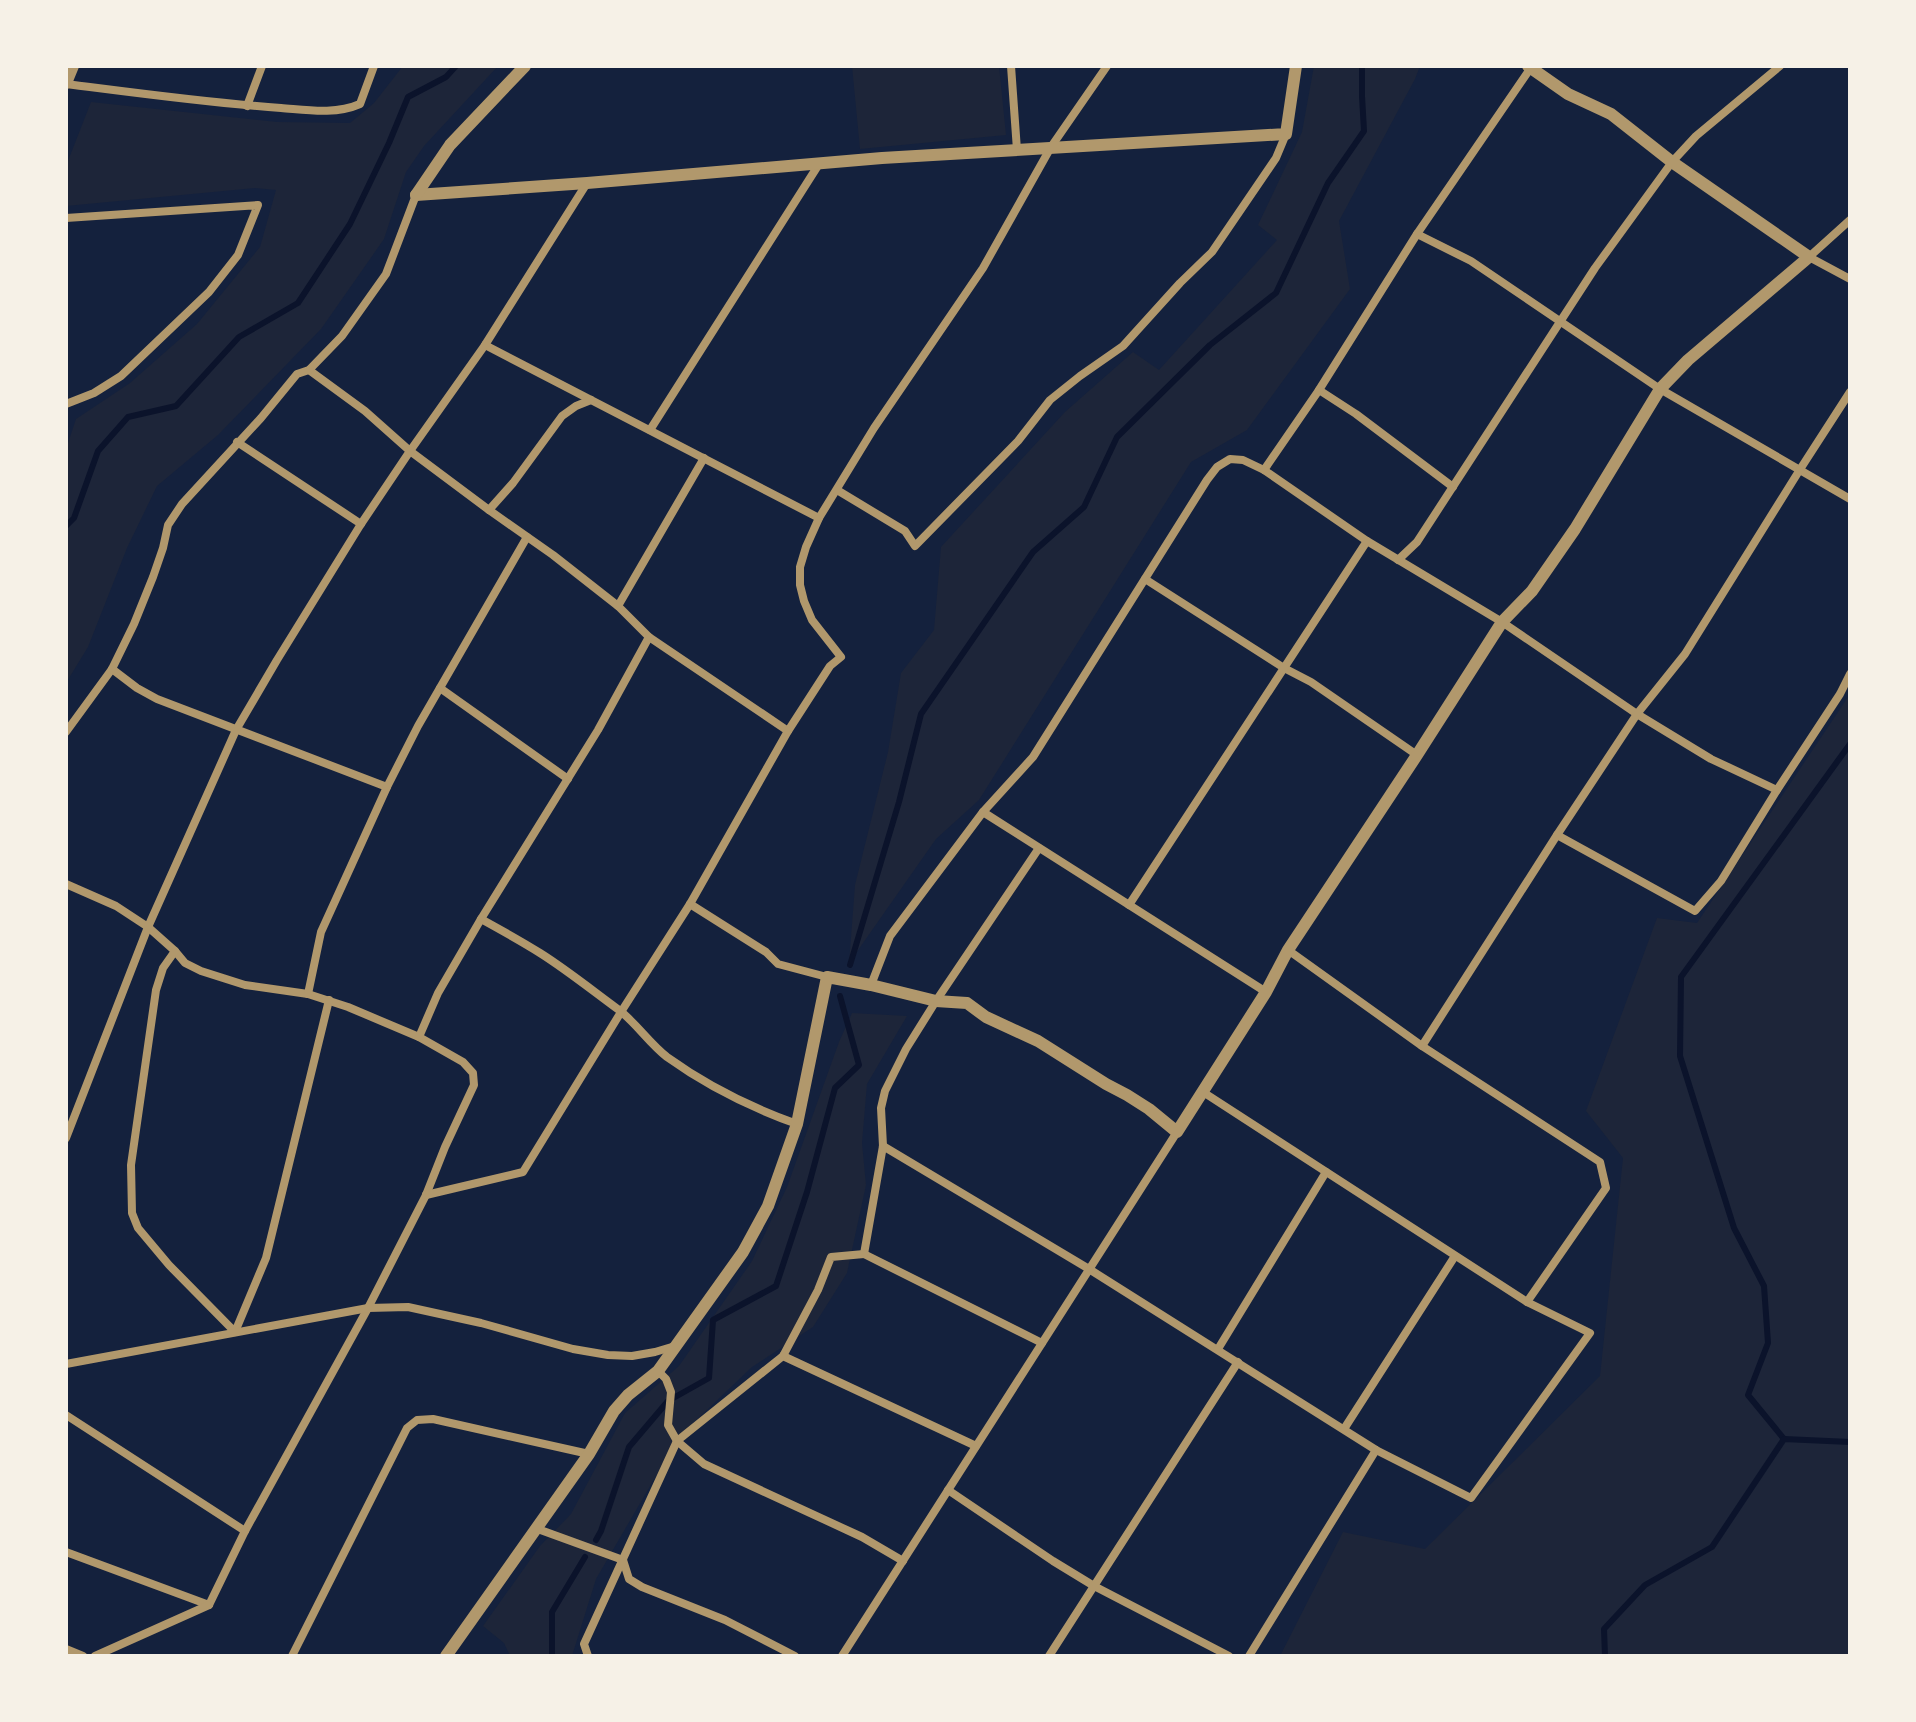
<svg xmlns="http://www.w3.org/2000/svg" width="1916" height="1722" font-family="'DejaVu Sans',sans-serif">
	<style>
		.green { fill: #1d2539 }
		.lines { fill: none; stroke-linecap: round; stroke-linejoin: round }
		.stream { stroke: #0b132b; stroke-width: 6 }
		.minor { stroke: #b1986c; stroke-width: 8 }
		.tertiary { stroke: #b1986c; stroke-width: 12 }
	</style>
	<rect width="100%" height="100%" fill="#14213d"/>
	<g class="green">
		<path d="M403,66H498L424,146L406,172L384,239L321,329L218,435L157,486L127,548L88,647L66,683V449L76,419L130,383L197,324L260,247L276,190L255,188L66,206V166L91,102L277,122L350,123L374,103Z"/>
		<path d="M852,66H999L1006,135L860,149Z"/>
		<path d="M1314,66H1420L1415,79L1339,221L1350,289L1247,430L1191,462L979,800L936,839L849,963L855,885L888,752L901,673L934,630L941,547L1065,412L1133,352L1159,370L1277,240L1258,225L1302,132Z"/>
		<path d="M1850,694V1656H1280L1343,1532L1425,1549L1600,1376L1623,1158L1586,1111L1657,918L1697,923Z"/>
		<path d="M852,1013L907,1016L867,1084L862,1143L866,1185L847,1273L813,1327L752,1367L688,1428L653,1481L596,1579L572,1656H510L504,1643L483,1626L540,1546L571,1514L625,1413L679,1366L752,1261L787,1187L839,1042Z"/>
	</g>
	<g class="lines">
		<g class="stream">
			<path d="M66,526L74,518L98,451L128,417L176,406L239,337L298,303L350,224L389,143L408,97L446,77L456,66"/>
			<path d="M850,965L899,802L921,714L1033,552L1084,507L1117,437L1210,345L1276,293L1328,183L1364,131L1362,96V66"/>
			<path d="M1784,1439L1748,1395L1768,1343L1764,1286L1734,1228L1680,1056L1681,977L1850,744"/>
			<path d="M596,1540L601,1531L629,1447L668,1401L709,1378L713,1320L776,1286L807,1192L835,1088L859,1065L840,996"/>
			<path d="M552,1656V1612L585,1557"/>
			<path d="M1605,1656L1604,1629L1645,1585L1712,1547L1784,1439L1850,1442"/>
		</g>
		<g class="minor">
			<path d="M1011,66L1017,150"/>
			<path d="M66,84C137,93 209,103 281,108C307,110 335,115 360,104L374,66"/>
			<path d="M247,106L262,66"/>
			<path d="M66,218L258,205L238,255L209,292L121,376L94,393L66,404"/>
			<path d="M1850,220L1809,257L1850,279"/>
			<path d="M1417,234L1471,261L1660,389L1850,499"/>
			<path d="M485,345L819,518"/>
			<path d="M309,370L365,411L410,451L489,510L553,555L618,606L649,637L788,731"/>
			<path d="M1319,390L1356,414L1453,487"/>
			<path d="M650,430L819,164"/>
			<path d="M237,442L361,524"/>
			<path d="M1264,470L1319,390L1417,234L1532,66"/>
			<path d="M837,490L905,531L915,546L1018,441L1050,400L1080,376L1123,346L1180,283L1212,252L1276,158L1286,134"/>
			<path d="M489,510L513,483L562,416L576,406L591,400"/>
			<path d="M1398,560L1417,542L1595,268L1672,162L1696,136L1780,66"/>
			<path d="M1145,579L1284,668L1311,682L1417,755"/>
			<path d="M618,606L704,458"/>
			<path d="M112,669L137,688L157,699L387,787"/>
			<path d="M440,688L568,779"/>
			<path d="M66,732L112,669L134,624L153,577L163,548L168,525L182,504L261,418L297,374L309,370L342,336L386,274L416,195"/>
			<path d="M983,812L1266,992"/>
			<path d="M1557,835L1695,911L1721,881L1777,790L1840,694L1850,674"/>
			<path d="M66,884L116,906L148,927L175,951L185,963L201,971L245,985L308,994L348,1007L419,1037L463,1062L473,1073L474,1085L445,1147L426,1195L368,1308L245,1531L209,1605L66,1552"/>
			<path d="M690,904L766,952L778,964L827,977"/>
			<path d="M1129,905L1367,541"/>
			<path d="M481,919C501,930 521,941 540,953C567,970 593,991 619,1010C637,1024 649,1043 667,1057C706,1085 752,1108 797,1124"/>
			<path d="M1288,950L1422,1046L1600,1162L1606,1188L1527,1302"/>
			<path d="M175,951L163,968L156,990L131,1165L132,1213L138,1228L169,1265L235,1332L266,1258L329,1000"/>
			<path d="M871,985L890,936L983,812L1033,757L1207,480L1217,467L1230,459L1243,460L1264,470L1367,541L1502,622L1637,714L1711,759L1777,790"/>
			<path d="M308,994L321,932L387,787L418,726L527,537"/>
			<path d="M419,1037L438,993L481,919L598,730L649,637"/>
			<path d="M1422,1046L1557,835L1637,714L1685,654L1799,471L1850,392"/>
			<path d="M66,1138L148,927L236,730L277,660L361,524L410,451L485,345L587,183"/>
			<path d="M883,1146L1089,1269L1376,1450L1471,1498L1590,1333L1527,1302L1203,1092"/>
			<path d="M426,1195L523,1172L621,1012L690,904L788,731L830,666L841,657L812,620L804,601L800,585V567L806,547L819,518L874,428L983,268L1051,147L1107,66"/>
			<path d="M864,1254L883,1146L881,1108L885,1091L906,1049L936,1001L1039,848"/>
			<path d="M864,1254L1042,1343"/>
			<path d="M1218,1349L1326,1172"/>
			<path d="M783,1356L976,1446"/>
			<path d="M66,1364L368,1308L408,1307L481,1323L573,1349L608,1355L632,1356L655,1352L675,1346"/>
			<path d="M658,1371L666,1379L671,1392L668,1425L677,1441L704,1464L862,1537L903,1561"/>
			<path d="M66,1415L245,1531"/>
			<path d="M1344,1429L1455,1256"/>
			<path d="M948,1490L1053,1561L1094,1586L1229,1656"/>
			<path d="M535,1528L623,1560"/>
			<path d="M623,1560L629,1579L642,1587L725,1620L795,1656"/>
			<path d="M66,1649L83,1656"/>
			<path d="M95,1656L209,1605"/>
			<path d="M292,1656L407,1428L417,1420L433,1419L589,1454"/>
			<path d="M588,1656L584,1644L677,1441L783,1356L818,1290L831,1257L864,1254"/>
			<path d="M842,1656L1177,1132"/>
			<path d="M1049,1656L1238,1362"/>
			<path d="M1249,1656L1376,1450"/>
		</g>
		<g class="tertiary">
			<path d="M66,83L73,66"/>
			<path d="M416,195L587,183L882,158L1286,134L1296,66"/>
			<path d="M416,195L450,145L525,66"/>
			<path d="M446,1656L589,1454L614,1411L628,1395L658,1371L743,1252L768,1206L797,1124L827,977L871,985L936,1001L967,1003L986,1017L1038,1041L1106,1084L1127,1095L1149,1109L1177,1132L1266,992L1288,950L1417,755L1502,622L1532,591L1575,529L1660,389L1688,360L1809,257L1672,162L1611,114L1568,94L1528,66"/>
		</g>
	</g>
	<rect width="1916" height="1722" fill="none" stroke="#f6f1e7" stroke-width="136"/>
</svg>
